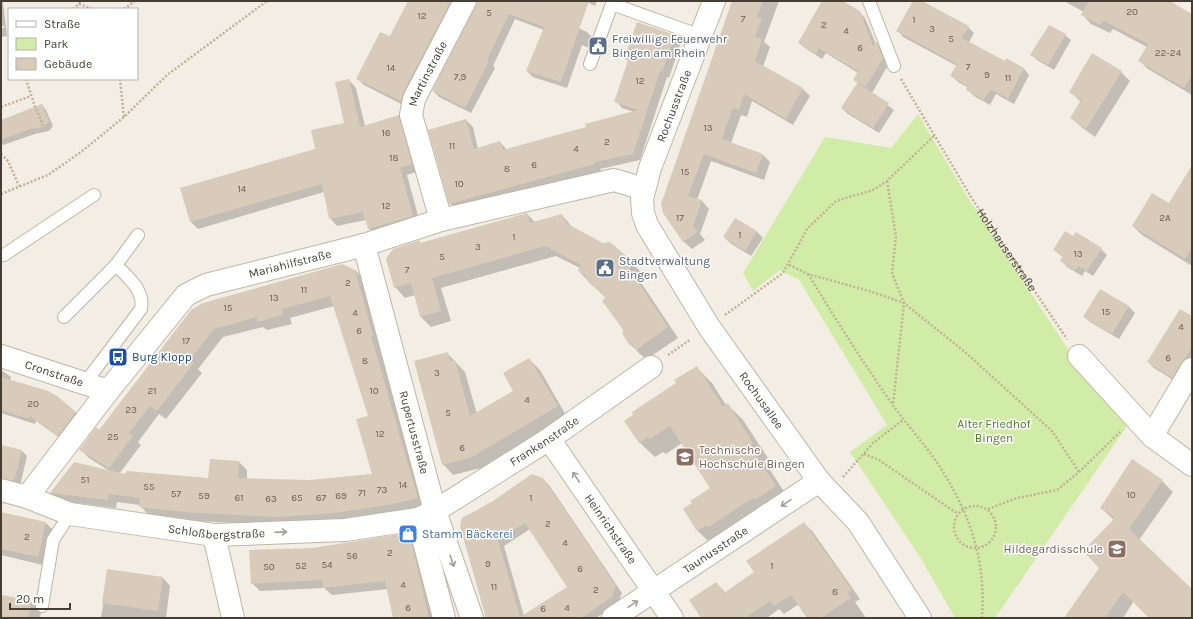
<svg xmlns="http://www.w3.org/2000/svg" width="1193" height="619" font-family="Karla,sans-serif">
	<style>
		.green { fill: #d1eca7 }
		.shadow { fill: #0003; fill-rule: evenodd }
		.building { fill: #d9cbba; fill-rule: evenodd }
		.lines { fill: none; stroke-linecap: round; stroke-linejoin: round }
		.lane-casing { stroke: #c0b5a5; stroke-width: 14 }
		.street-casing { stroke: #c0b5a5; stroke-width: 24 }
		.path { stroke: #c3b095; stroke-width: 2.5; stroke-dasharray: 2 2; stroke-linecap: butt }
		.lane { stroke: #fff; stroke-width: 12 }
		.street { stroke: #fff; stroke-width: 22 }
		.oneway { stroke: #a29e99 }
		.labels { text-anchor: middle; stroke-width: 3; stroke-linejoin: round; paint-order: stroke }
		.number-label { font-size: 10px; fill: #6b6055 }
		.service-label { font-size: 12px; fill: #4e5e75; stroke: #fff; text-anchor: start }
		.street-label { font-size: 12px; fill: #463d33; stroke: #fff }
		.transit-label { font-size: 12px; fill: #164399; stroke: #fff; text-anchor: start }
		.park-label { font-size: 12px; fill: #497d21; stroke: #fff }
		.education-label { font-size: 12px; fill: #785e54; stroke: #fff; text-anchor: start }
		.shop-label { font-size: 12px; fill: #366cbe; stroke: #fff; text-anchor: start }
	</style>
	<rect width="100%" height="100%" fill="#f3eee3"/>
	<path class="green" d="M918,114L968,198L1074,358L1129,423L995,618H955L920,557L850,452L887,425L799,280L780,270L753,291L743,273L825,137L891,148Z"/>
	<g class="shadow">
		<path d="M1,1H3L7,36L1,37V28H4V26H1Z"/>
		<path d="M409,1H460L407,107L364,85L358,79L390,38Z"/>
		<path d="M478,1H521L587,32L593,38L589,48L582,45L567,88L533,77L527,71L544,30L515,19L493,66L495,68L471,113L439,97L433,91Z"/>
		<path d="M585,1H597L595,6Z"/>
		<path d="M734,1H779L764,42L770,47L763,67L803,89L810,96L793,125L752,101L747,117L741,115L731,143L763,155L770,162L764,180L711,161L697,200L702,201L709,209L700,234L705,240L692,249L684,242L664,213Z"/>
		<path d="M823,1H842L859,12L865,18L876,44V42L882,48L888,65L872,93L894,110L879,133L848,114L842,108L858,83L854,80L858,73L826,53L822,59L805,48L799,43Z"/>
		<path d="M1064,1H1168L1192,15V95L1148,69L1139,60L1147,47L1113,29L1110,33L1091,24L1083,15L1084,12Z"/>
		<path d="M968,27L974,33L969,42L1005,63L1024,69L1029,75L1014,104L996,94L990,105L974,96L968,90L969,88L958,82L952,76L957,66L903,37L898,31Z"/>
		<path d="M1065,35L1071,40L1054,70L1037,60L1032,55Z"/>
		<path d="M675,36L681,42L669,78L667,77L640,160L600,169L601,171L457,210L450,203L466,120L473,127L478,149L500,142L507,150L587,128L634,112L622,108L616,101L629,62L625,58Z"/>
		<path d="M1121,72L1130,81L1095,137L1080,126L1072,118L1081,102L1070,91Z"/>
		<path d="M349,80L356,88L365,126L398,116L406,123L419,171L407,175L420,223L376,236L368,228L366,220L337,226L330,218L324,192L198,229L191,222L181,189L316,149L345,124Z"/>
		<path d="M42,105L46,110L53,126L49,131L35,134L3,145L1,143V121Z"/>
		<path d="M1192,180V266L1142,235L1133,226L1169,204Z"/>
		<path d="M527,214L535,222L562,215L573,228L631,262L641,272L640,281L678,338L647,359L641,355L631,345L606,298L589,282L579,271L580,268L556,256L441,288L451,321L431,327L421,317L415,295L405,298L395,287L419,241L422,244Z"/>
		<path d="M735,219L757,232L763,238L751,256L730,243L724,237Z"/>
		<path d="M1074,237L1101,249L1107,255L1093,276L1085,271L1082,276L1067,267L1062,261L1064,258L1054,250Z"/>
		<path d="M355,270L364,279L426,507L345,521L284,525L194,521L149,516L140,505L117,502L116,508L60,501L51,493L111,472L89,458L80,449L99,431L192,311ZM334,306L369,417L374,474L309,481L247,479V470L239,462L209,480L119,474L141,445L138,442L159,414L166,419L202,373L198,369L223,337L263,327L267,330L292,324L290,318Z"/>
		<path d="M1101,290L1129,307L1135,313L1119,339L1090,322L1084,316Z"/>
		<path d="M1192,317V361L1178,383L1154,368L1148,362Z"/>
		<path d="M447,353L465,372L477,414L514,392L529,359L540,370L567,417L481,468L453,475L443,464Z"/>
		<path d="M696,367L712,383L726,405L727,404L743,420L768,458L764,461L791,502L713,546L698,531L684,510L711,489L682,443L666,454L663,452L655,457L639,442L678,384Z"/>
		<path d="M1,370L11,377L10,381L57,397L82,418L64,441L36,421L35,424L1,413Z"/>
		<path d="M1,446L21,450L27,456L20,486L1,484Z"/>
		<path d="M543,479L549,485L622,593L618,603L596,618H486L461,526ZM530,529L569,588L524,616L504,546Z"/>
		<path d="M1162,481L1173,492L1139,540L1192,590V618H1150L1134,601L1123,618H1065L1101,568L1114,520L1101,508Z"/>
		<path d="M1,513L46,523L55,532L47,566L1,555Z"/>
		<path d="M804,523L813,532L860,599L855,602L866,618H808L799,604L784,614L779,609L767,618H702L716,583L726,593L756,572Z"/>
		<path d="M409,537L417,545L435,618H394L388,589L332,595L324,588L260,591L252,583L313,549Z"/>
		<path d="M108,571L163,578L170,586L166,618H101Z"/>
		<path d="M1,596L30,601L41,612L40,618H1Z"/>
	</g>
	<g class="building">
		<path d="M408,1H451L403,93L401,101L356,79L380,32L390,36Z"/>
		<path d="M477,1H589L561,82L526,71L544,27L509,14L487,60L489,61L465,108L432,91Z"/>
		<path d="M732,1H763L757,17L762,18L755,37L762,39L755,61L803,88L786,119L744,94L739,110L733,108L722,139L763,154L756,173L704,154L688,196L702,200L693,226L698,232L683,242L663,213L661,204Z"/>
		<path d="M822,1H843L860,11L873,46L876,41L883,58L866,87L853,80L858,71L819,48L816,54L798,43Z"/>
		<path d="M913,1H922L969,26L962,38L1005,61L1006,58L1024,68L1008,99L990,89L984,100L966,90L968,86L950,76L957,64L896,31Z"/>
		<path d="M1089,1H1170L1192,14V75L1184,88L1138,61L1148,44L1104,21L1100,25L1081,15Z"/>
		<path d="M637,22L675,35L662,72L660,71L633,154L595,162V164L449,204L428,130L466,119L474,149L500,141L503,150L586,127L585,124L638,110L614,102L628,60L624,59Z"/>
		<path d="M1049,25L1066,34L1048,65L1030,55Z"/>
		<path d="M1092,53L1122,71L1086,129L1070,118L1081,100L1069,92Z"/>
		<path d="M349,79L360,127L399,115L412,164L400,168L413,216L368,229L363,212L329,219L322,184L190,222L180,188L315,149L311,130L344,123L335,82Z"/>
		<path d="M857,83L889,103L873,128L841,108Z"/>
		<path d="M42,104L49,121L44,127L30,129L1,140V120Z"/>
		<path d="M1192,165V247L1185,259L1132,226L1152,193L1169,203Z"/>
		<path d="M527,213L530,223L562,214L566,223L603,243L610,242L632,261L630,270L668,327L636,350L632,344L630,346L622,333L624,331L602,301L606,297L588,282L585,275L578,271L581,265L545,246L432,278L441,311L420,317L411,283L394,288L386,259L393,249L420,240V243Z"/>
		<path d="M735,218L757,231L745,251L723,237Z"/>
		<path d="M1065,231L1073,236L1076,232L1102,248L1087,271L1078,266L1075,271L1060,261L1063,256L1053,250Z"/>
		<path d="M342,264L355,270L373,336H371L418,498L388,505L335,513L275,517L185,512L139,507L140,498L109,494L108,500L50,493L74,462L125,474L127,471L208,478L210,459L239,461L238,478L309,480L372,474L356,419L368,416L330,296L282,309L283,315L257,322V317L214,329L190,360L194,363L157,411L150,406L129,433L133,436L109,468L79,450L96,427L99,430L191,310L203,303Z"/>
		<path d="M1100,289L1129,306L1112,334L1083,317Z"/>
		<path d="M1180,309L1192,316V347L1172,378L1147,362Z"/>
		<path d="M448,352L450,361L455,360L470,416L513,391L503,373L529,358L558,406L470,458L442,465L414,361Z"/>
		<path d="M697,366L723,407L728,403L753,443L749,446L776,486L754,500L753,498L708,527L707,525L697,531L683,509L692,503L690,501L710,488L670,426L650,439L648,437L639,443L624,421L633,415L632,412L676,383L674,380Z"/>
		<path d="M1,377L48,391L57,396L76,412L58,436L30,416L29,419L1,410Z"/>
		<path d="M1,445L22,450L14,481L1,478Z"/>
		<path d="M1132,459L1163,480L1129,529L1192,589V618H1149L1123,592L1105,618H1064L1099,568L1083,551L1115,518L1100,508Z"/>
		<path d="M532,474L543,478L616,586L612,597L581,618H486L460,526L462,518L493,501ZM525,523L567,587L520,617L498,540Z"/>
		<path d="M1,512L46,522L38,557L1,549Z"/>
		<path d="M804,522L852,590L847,593L851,598L821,618H807L791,595L774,606L770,601L745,618H701L689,600L716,582L724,593L754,572L746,561Z"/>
		<path d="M406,533L410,536L429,618H393L385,581L323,588L322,580L251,584L249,550L313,548Z"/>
		<path d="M107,569L163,577L158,611L102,603Z"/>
		<path d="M1,595L31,600L28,618H1Z"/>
	</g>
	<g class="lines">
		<defs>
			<g id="lane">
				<path d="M869,1L894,66"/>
				<path d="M590,64L612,4L701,36"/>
				<path d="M4,255L94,195"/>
				<path d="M64,317L116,265L138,235"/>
				<path d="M85,383L141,309C145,290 128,278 116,265"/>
				<path d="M42,606L53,540L70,514"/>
			</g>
			<g id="street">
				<path id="s2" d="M714,1L650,168L642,199L643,213L647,225L709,327L819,481L858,522L920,618"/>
				<path id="s3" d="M441,220L411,115L414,99L465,1"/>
				<path id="s4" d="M364,245L435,511L472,618"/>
				<path id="s5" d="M1,356L108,391"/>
				<path d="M1079,356L1152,436L1192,465"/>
				<path d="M1152,436L1192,369"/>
				<path id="s6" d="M549,439L672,618"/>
				<path id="s7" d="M1,490L27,497L70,514L214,535L345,530L418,519L435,511L549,439L651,367"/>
				<path id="s8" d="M27,497L108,391L186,295L206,285L364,245L441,220L614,180L644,189"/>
				<path d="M418,519L444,618"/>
				<path d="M214,535L233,618"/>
				<path id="s9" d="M613,618L819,481"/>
			</g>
		</defs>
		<use href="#lane" class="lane-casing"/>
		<use href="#street" class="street-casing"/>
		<g class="path">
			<path d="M79,4L93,9"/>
			<path d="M73,9L79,4L80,1"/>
			<path d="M124,9L135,1"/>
			<path d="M26,79L35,107L44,127"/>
			<path d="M120,79L124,117"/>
			<path id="s1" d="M901,79L971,197L1067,339"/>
			<path d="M1,107L31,96"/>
			<path d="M1,154L8,161L19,186"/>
			<path d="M887,181L896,236L892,273L904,303L893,405"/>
			<path d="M1,194L48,175L81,152L124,117L167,75L267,1"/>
			<path d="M789,265L808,274L869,291L904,303L965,352L1052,431L1079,472"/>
			<path d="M808,274C835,318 862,361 892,404C906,424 924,443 938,464C970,513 986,559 982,618"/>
			<path d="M725,315L783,273L807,229L836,201L873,190L887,181L934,136"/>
			<path d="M668,355L691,339"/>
			<path d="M864,454L879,460L958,514"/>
			<path d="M843,477L873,443L903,420"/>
			<circle cx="975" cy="527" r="21"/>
			<path d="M988,509L1017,498L1057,490L1079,472L1120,432"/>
		</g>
		<use href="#lane" class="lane"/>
		<use href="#street" class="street"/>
	</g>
	<defs><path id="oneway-shaft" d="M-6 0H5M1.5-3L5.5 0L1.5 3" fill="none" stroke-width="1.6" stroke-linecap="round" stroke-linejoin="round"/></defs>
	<g class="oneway">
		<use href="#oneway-shaft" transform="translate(576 477) rotate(-124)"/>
		<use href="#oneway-shaft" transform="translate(786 503) rotate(146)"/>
		<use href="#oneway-shaft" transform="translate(281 532) rotate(-2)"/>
		<use href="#oneway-shaft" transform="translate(452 561) rotate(71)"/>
		<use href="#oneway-shaft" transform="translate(633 604) rotate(-34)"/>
	</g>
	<defs>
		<symbol id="civic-square" viewBox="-11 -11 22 22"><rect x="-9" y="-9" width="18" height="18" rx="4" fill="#5c6f8a" stroke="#fff"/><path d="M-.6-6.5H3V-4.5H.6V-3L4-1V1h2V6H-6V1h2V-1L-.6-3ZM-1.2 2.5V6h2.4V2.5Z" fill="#fff"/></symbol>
		<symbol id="bus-square" viewBox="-11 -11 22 22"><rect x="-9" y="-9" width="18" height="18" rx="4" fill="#1a4fb4" stroke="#fff"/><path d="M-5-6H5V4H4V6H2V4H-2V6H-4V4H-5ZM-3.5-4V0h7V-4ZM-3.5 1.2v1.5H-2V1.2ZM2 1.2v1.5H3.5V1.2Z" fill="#fff"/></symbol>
		<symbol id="university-square" viewBox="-11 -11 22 22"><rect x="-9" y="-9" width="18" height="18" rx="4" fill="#8d6e63" stroke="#fff"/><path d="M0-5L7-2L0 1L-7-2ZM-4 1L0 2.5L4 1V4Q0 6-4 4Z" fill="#fff"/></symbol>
		<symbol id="shop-square" viewBox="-11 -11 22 22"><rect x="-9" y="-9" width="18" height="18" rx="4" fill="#3f7fe0" stroke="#fff"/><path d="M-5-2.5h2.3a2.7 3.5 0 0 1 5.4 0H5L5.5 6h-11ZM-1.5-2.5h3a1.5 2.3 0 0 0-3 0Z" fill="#fff"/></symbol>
		<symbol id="school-square" viewBox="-11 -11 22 22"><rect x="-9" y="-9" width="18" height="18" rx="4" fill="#8d6e63" stroke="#fff"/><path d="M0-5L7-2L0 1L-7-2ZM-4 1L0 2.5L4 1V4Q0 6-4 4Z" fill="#fff"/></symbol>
	</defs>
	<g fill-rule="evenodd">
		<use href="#civic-square" x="587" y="35" width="22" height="22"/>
		<use href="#civic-square" x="594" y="257" width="22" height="22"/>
		<use href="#bus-square" x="107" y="346" width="22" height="22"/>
		<use href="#university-square" x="674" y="446" width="22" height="22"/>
		<use href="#shop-square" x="397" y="523" width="22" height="22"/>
		<use href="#school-square" x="1106" y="538" width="22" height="22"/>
	</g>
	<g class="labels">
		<g class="number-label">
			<text x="1132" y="15">20</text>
			<text x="489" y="16">5</text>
			<text x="422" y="19">12</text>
			<text x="743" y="22">7</text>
			<text x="914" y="23">1</text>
			<text x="824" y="28">2</text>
			<text x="932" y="32">3</text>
			<text x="846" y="34">4</text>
			<text x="951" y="42">5</text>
			<text x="860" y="51">6</text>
			<text x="1168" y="56">22-24</text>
			<text x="968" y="70">7</text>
			<text x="391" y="71">14</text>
			<text x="987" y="78">9</text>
			<text x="460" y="80">7,9</text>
			<text x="1008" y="81">11</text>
			<text x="640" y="84">12</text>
			<text x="708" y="131">13</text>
			<text x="386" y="136">16</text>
			<text x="607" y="145">2</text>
			<text x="452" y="149">11</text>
			<text x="576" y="152">4</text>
			<text x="394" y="161">18</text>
			<text x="534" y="168">6</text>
			<text x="507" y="172">8</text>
			<text x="685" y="175">15</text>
			<text x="459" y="187">10</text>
			<text x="242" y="192">14</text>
			<text x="386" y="209">12</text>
			<text x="680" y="221">17</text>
			<text x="1165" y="221">2A</text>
			<text x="740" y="238">1</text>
			<text x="514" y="240">1</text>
			<text x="478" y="250">3</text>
			<text x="1078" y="257">13</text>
			<text x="442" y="260">5</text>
			<text x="407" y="273">7</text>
			<text x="348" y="286">2</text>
			<text x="304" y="293">11</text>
			<text x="274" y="301">13</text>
			<text x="228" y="311">15</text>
			<text x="1106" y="315">15</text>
			<text x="355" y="316">4</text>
			<text x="1181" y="330">4</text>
			<text x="359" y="334">6</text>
			<text x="186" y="344">17</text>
			<text x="1168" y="361">6</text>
			<text x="365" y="364">8</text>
			<text x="437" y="376">3</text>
			<text x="152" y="394">21</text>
			<text x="374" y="394">10</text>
			<text x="527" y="403">4</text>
			<text x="33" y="407">20</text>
			<text x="131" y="413">23</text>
			<text x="448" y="416">5</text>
			<text x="380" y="437">12</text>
			<text x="113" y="440">25</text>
			<text x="462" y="451">6</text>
			<text x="85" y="483">51</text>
			<text x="403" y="488">14</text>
			<text x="149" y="490">55</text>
			<text x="382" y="493">73</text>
			<text x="362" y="496">71</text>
			<text x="176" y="497">57</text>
			<text x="1131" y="498">10</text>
			<text x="204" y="499">59</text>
			<text x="341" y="499">69</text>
			<text x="239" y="501">61</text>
			<text x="297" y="501">65</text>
			<text x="321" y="501">67</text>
			<text x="531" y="501">1</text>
			<text x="271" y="502">63</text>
			<text x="548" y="527">2</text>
			<text x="27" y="540">2</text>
			<text x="565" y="546">4</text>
			<text x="390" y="556">2</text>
			<text x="352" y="559">56</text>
			<text x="488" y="567">9</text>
			<text x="327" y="568">54</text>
			<text x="301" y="569">52</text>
			<text x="772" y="569">1</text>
			<text x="269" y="570">50</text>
			<text x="580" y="572">6</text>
			<text x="403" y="588">4</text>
			<text x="494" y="590">11</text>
			<text x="596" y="593">2</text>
			<text x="835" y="595">8</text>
			<text x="408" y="611">6</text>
			<text x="567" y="611">4</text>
			<text x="543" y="612">6</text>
		</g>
		<g class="service-label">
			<text x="612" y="43">Freiwillige Feuerwehr<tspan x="612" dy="14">Bingen am Rhein</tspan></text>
			<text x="619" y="265">Stadtverwaltung<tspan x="619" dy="14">Bingen</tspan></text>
		</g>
		<g class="street-label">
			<text dy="4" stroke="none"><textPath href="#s3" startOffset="154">Martinstraße</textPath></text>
			<text transform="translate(674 106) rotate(-69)" y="4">Rochusstraße</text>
			<text dy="4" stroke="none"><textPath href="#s1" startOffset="201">Holzhauserstraße</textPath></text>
			<text dy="4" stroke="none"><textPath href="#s8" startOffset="366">Mariahilfstraße</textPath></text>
			<text dy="4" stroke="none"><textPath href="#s5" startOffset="56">Cronstraße</textPath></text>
			<text dy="4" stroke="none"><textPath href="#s2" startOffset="447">Rochusallee</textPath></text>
			<text dy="4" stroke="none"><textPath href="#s4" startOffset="194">Rupertusstraße</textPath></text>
			<text dy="4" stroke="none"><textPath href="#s7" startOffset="572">Frankenstraße</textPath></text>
			<text dy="4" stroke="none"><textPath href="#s6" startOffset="109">Heinrichstraße</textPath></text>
			<text dy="4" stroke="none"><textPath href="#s7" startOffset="221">Schloßbergstraße</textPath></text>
			<text dy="4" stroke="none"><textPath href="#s9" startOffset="123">Taunusstraße</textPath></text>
		</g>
		<g class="transit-label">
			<text x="132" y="361">Burg Klopp</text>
		</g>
		<g class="park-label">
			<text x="994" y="428">Alter Friedhof<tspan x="994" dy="14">Bingen</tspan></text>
		</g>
		<g class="education-label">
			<text x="699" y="454">Technische<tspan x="699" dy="14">Hochschule Bingen</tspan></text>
			<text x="1103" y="553" text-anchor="end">Hildegardisschule</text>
		</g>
		<g class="shop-label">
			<text x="422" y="538">Stamm Bäckerei</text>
		</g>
	</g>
	<rect width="1193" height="619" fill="none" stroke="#463d33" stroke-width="4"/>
	<rect x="8" y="8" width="130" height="72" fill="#ffffff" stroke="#b5b1ad"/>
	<rect x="16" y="21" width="20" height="6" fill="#ffffff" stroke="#b5b1ad"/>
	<text x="44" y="28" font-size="12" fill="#463d33">Straße</text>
	<rect x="16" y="38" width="20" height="12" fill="#d1eca7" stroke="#b5b1ad"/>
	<text x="44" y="48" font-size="12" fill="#463d33">Park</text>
	<rect x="16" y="58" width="20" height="12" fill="#d9cbba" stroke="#b5b1ad"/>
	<text x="44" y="68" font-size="12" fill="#463d33">Gebäude</text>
	<path d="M10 603v6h60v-6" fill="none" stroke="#463d33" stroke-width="2"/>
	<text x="16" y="603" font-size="12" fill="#463d33" stroke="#ffffff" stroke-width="3" paint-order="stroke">20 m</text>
</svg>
